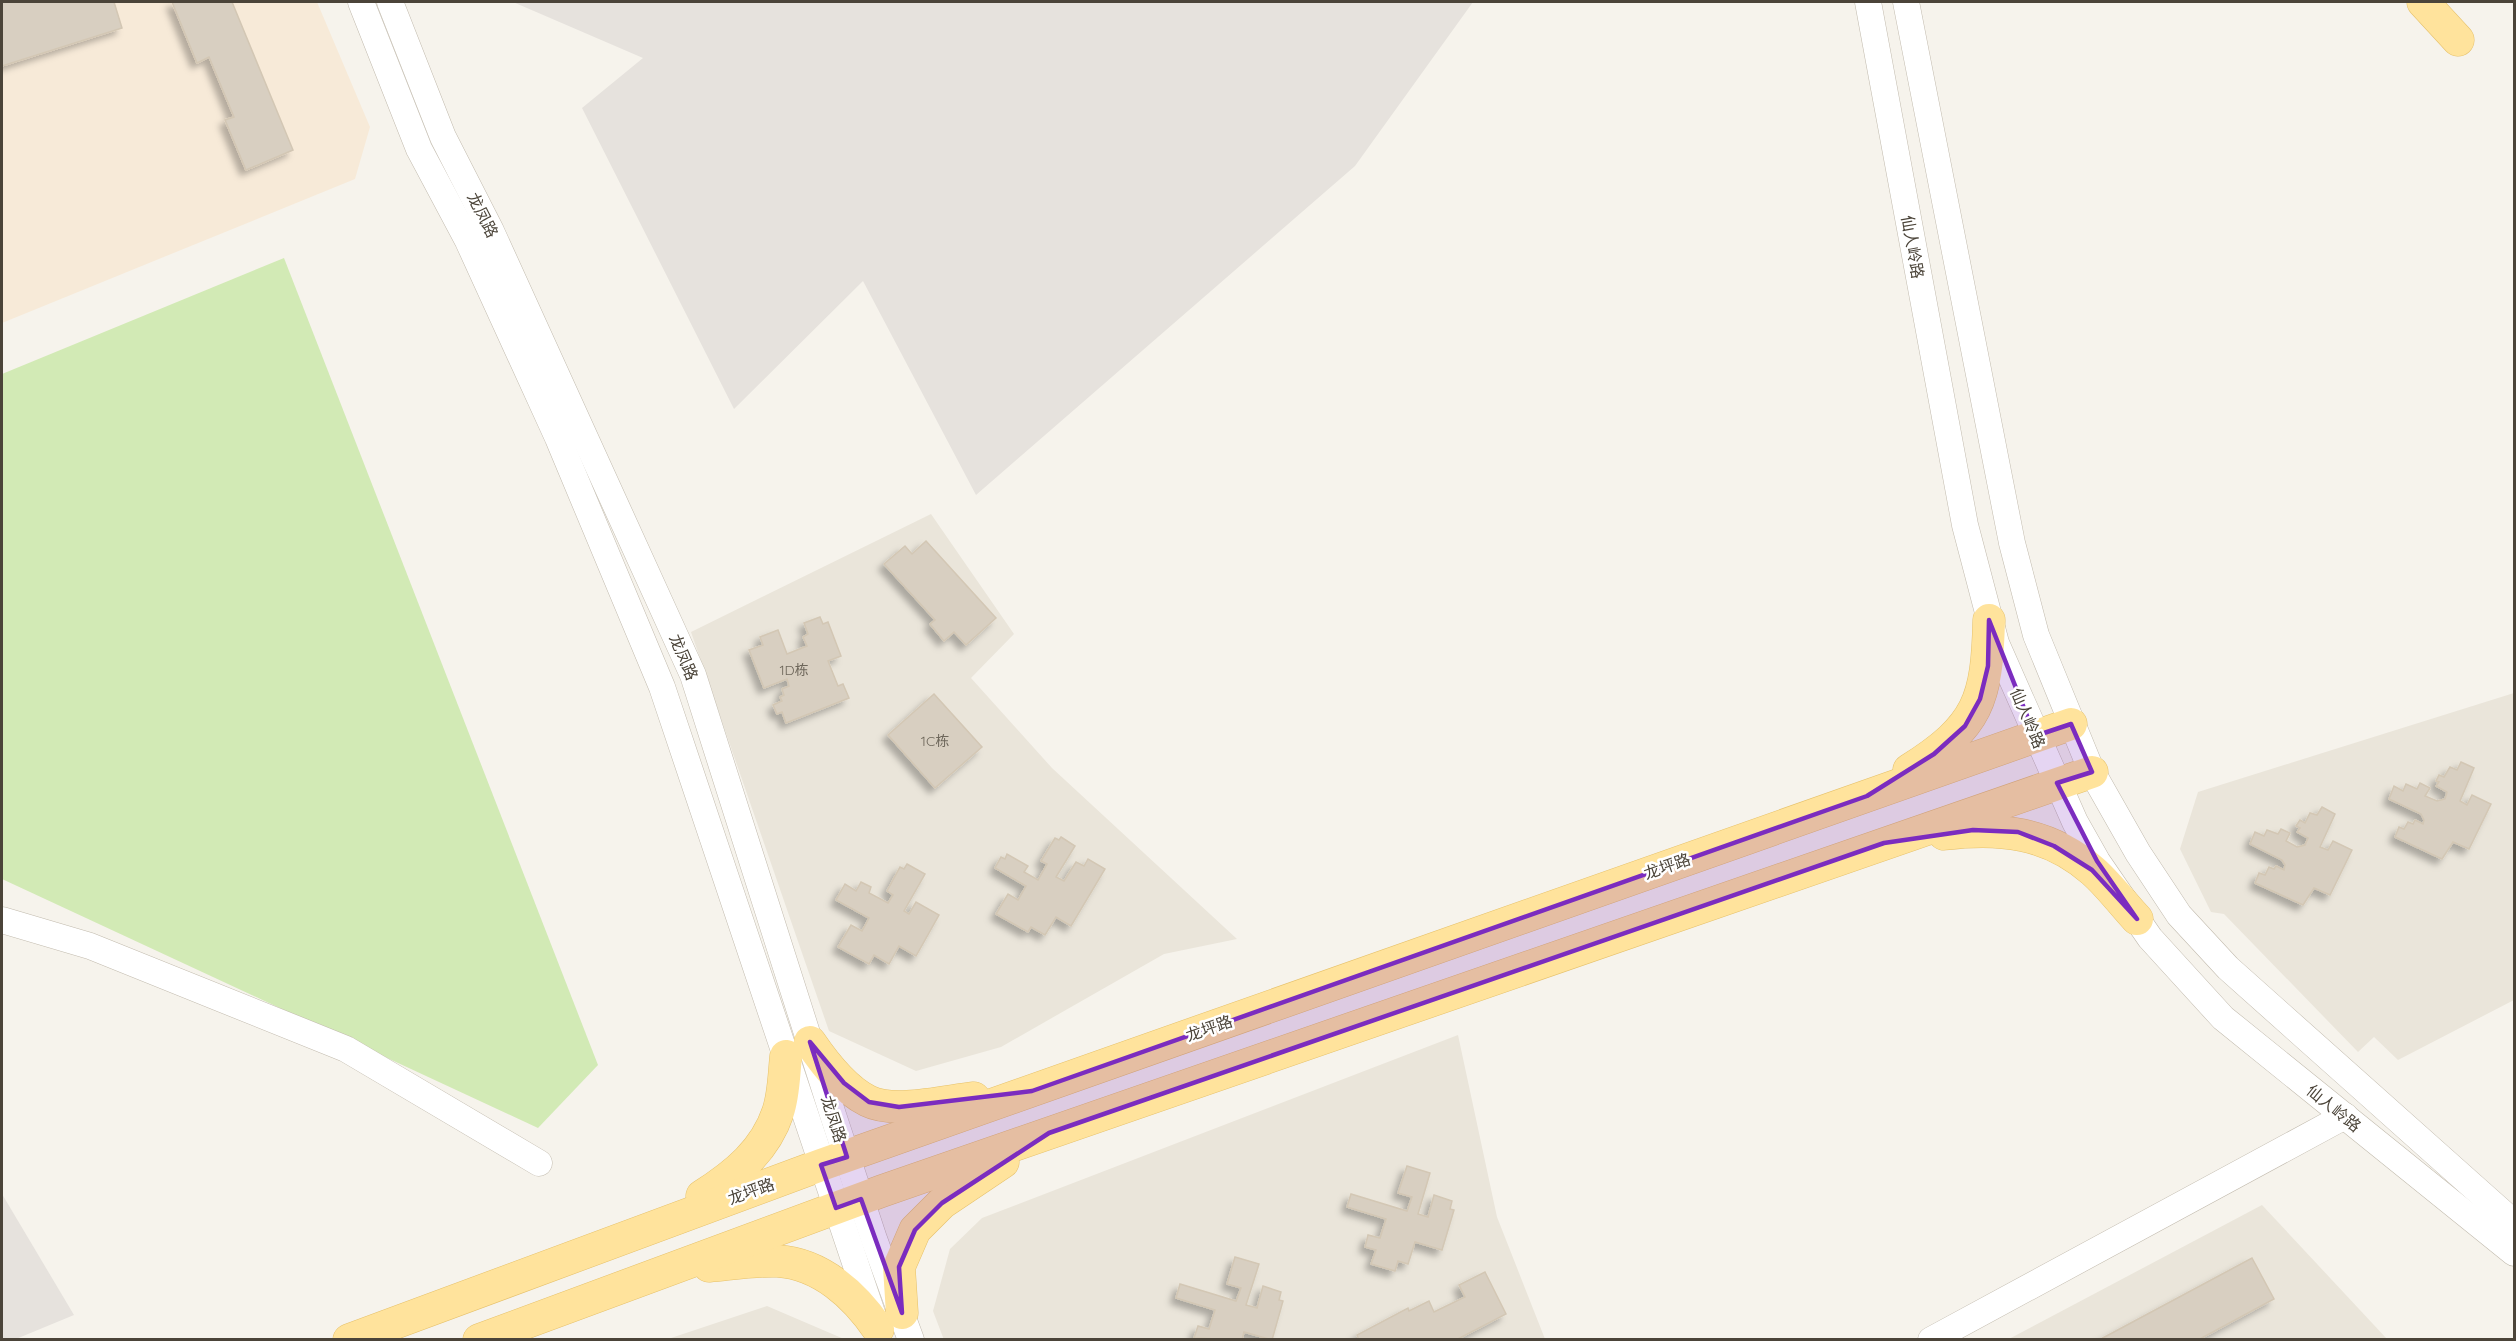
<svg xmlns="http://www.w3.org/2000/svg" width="2516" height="1341" font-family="Quicksand,'Noto Sans SC',sans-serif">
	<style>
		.residential { fill: #eae5da }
		.commercial { fill: #f7ead8 }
		.industrial { fill: #e6e2dd }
		.green { fill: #d2eab5 }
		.building { fill: #d8cfc1; stroke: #d3c7b4; stroke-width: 1.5; filter: url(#shadow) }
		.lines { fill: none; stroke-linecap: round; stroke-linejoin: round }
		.minor-casing { stroke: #c2bbae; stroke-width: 27 }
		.major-casing { stroke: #e6c16a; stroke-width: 33 }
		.minor { stroke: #fff; stroke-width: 26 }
		.major { stroke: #ffe39c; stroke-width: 32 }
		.marked { fill: #7b2cbf; fill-opacity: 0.2; stroke: #7b2cbf; stroke-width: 4.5; stroke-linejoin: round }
		.labels { text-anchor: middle; stroke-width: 5; stroke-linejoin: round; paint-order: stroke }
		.number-label { font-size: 14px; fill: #6e675b }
		.street-label { font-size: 16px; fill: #4b4439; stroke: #fff }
	</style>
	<defs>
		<filter id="shadow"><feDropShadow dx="-5.5" dy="5.5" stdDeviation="3" flood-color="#0004"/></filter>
	</defs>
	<rect width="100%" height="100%" fill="#f6f3ec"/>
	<g class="residential">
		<path d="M931,514L1014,634L971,678L1052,768L1237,939L1164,954L1001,1047L916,1071L829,1031L691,632Z"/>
		<path d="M2514,693V1000L2398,1060L2374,1037L2358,1052L2224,914L2211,912L2180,849L2198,792Z"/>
		<path d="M1458,1035L1497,1217L1545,1339L944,1340L933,1311L950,1249L982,1218Z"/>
		<path d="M2262,1205L2387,1339L2007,1340Z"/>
		<path d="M767,1306L844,1339H668Z"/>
	</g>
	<path class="commercial" d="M2,2H317L370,127L355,179L2,323Z"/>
	<g class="industrial">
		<path d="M513,2H1473L1355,166L976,495L863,281L734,409L582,108L643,58Z"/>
		<path d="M2,1194L74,1315L16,1339H2Z"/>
	</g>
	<path class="green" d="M284,258L598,1065L538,1128L2,879V374Z"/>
	<g class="building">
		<path d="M2,2H114L122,28L2,66Z"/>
		<path d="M172,2H232L293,150L246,170L225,120L234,117L209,57L197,63Z"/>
		<path d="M926,541L996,618L966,645L954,632L944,641L930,624L935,620L884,564L905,546L912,554Z"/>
		<path d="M820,617L823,624L828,622L841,656L828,661L838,686L843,684L849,698L786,723L782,712L777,714L773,705L782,701L780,697L784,695L782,689L789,686L787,679L764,688L749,650L763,645L760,637L778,630L787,654L807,646L803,637L808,634L804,623Z"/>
		<path d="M934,694L982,747L935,788L888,735Z"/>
		<path d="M2461,762L2474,768L2460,801L2467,805L2472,795L2491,804L2469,849L2453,842L2442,859L2395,837L2399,827L2404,829L2408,822L2413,824L2415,820L2423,824L2424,820L2421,814L2389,799L2394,786L2403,791L2406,784L2417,789L2420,783L2430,788L2425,796L2437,801L2445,799L2447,792L2436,786L2439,782L2436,781L2439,775L2444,777L2450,767L2457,770Z"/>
		<path d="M2322,807L2335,814L2320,847L2328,850L2333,841L2352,850L2330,895L2314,888L2303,905L2255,883L2259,873L2265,875L2269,867L2274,869L2276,866L2284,870L2285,865L2282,860L2250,844L2255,832L2264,836L2267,830L2278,834L2281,829L2290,833L2286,841L2297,847L2305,845L2308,838L2297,832L2300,828L2296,826L2300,820L2305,823L2310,813L2317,815Z"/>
		<path d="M1061,837L1075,846L1056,877L1064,881L1076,862L1084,866L1088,859L1105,869L1071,926L1056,917L1045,935L1031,927L1028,932L996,914L1008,894L1018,900L1026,886L995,868L1001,857L1005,859L1007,854L1028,866L1024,872L1038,880L1047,864L1041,861L1055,838L1059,840Z"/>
		<path d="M907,864L925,874L904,911L909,914L916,902L939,915L916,956L899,946L889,964L874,955L869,964L838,947L851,925L862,931L869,918L836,900L845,884L856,891L861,882L871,887L869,893L888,903L893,895L887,891L900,867L904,869Z"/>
		<path d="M1407,1166L1430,1173L1418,1214L1428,1217L1434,1195L1452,1201L1450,1209L1454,1210L1442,1250L1415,1242L1408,1264L1398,1261L1395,1271L1371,1264L1376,1250L1365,1247L1368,1235L1380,1238L1386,1219L1347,1207L1351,1194L1407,1211L1412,1197L1398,1193Z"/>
		<path d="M1235,1257L1259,1264L1246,1305L1257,1308L1263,1286L1281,1292L1279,1300L1283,1301L1272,1340L1244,1332L1242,1340L1194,1338L1198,1326L1209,1329L1215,1310L1176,1298L1180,1284L1236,1301L1241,1288L1227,1284Z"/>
		<path d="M2252,1258L2274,1299L2198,1340H2099Z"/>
		<path d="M1485,1272L1506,1314L1456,1340H1359L1357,1335L1408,1308L1409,1311L1429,1301L1434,1312L1465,1297L1459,1285Z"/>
	</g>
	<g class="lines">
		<defs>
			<g id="minor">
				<path d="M361,2L419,149L468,241L558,438L662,687L874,1319"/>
				<path d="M390,2L443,137L491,231L693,675L834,1118L874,1239L911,1340"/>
				<path d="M1868,2L1965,525L1996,643L2075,822L2097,861L2150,938L2223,1018L2514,1253"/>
				<path d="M1906,2L2012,543L2036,635L2092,772L2138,853L2179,915L2228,968L2514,1223"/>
				<path d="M2,920L90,946L346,1049L539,1163"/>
				<path d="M1931,1340L2345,1116"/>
			</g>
			<g id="major">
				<path d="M2423,2L2458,40"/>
				<path d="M1909,770C1979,726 1987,700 1989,620"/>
				<path d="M1944,834C1999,827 2049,832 2093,871C2109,885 2122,903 2137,919"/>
				<path d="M810,1042C825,1064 844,1089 868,1101C894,1114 946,1101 974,1098"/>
				<path d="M702,1196C735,1175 765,1151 778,1112C784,1095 784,1074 786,1056"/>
				<path d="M709,1266C731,1264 756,1260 778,1261C821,1264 855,1295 878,1329"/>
				<path d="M902,1313L899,1267L915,1230L942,1203L1003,1162"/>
				<path d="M349,1340L821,1165L2071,724"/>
				<path d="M479,1340L882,1191L2092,772"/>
			</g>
		</defs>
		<use href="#minor" class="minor-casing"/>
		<use href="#major" class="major-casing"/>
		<use href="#minor" class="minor"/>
		<use href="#major" class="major"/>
	</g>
	<path class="marked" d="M1989,620L2035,736L2071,724L2092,772L2057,783L2097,861L2137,919L2092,870L2054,846L2018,832L1973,830L1884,843L1049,1133L942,1203L915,1230L899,1267L902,1313L861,1199L836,1208L821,1165L847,1157L810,1042L844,1083L869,1102L899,1107L1032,1091L1867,796L1934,754L1965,726L1980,699L1988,666Z"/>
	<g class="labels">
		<g class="number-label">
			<text x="794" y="675">1D栋</text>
			<text x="935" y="746">1C栋</text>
		</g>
		<g class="street-label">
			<text transform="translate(483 215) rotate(63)" y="6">龙凤路</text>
			<text transform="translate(1913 247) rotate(80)" y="6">仙人岭路</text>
			<text transform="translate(684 657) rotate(67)" y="6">龙凤路</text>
			<text transform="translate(2028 718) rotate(67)" y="6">仙人岭路</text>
			<text transform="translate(1667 866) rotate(-19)" y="6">龙坪路</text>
			<text transform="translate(1209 1028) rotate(-19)" y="6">龙坪路</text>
			<text transform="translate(2334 1108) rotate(39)" y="6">仙人岭路</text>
			<text transform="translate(834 1119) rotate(72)" y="6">龙凤路</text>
			<text transform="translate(751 1191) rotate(-20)" y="6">龙坪路</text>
		</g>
	</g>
	<rect width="2516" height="1341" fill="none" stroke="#4b4439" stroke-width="6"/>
</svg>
